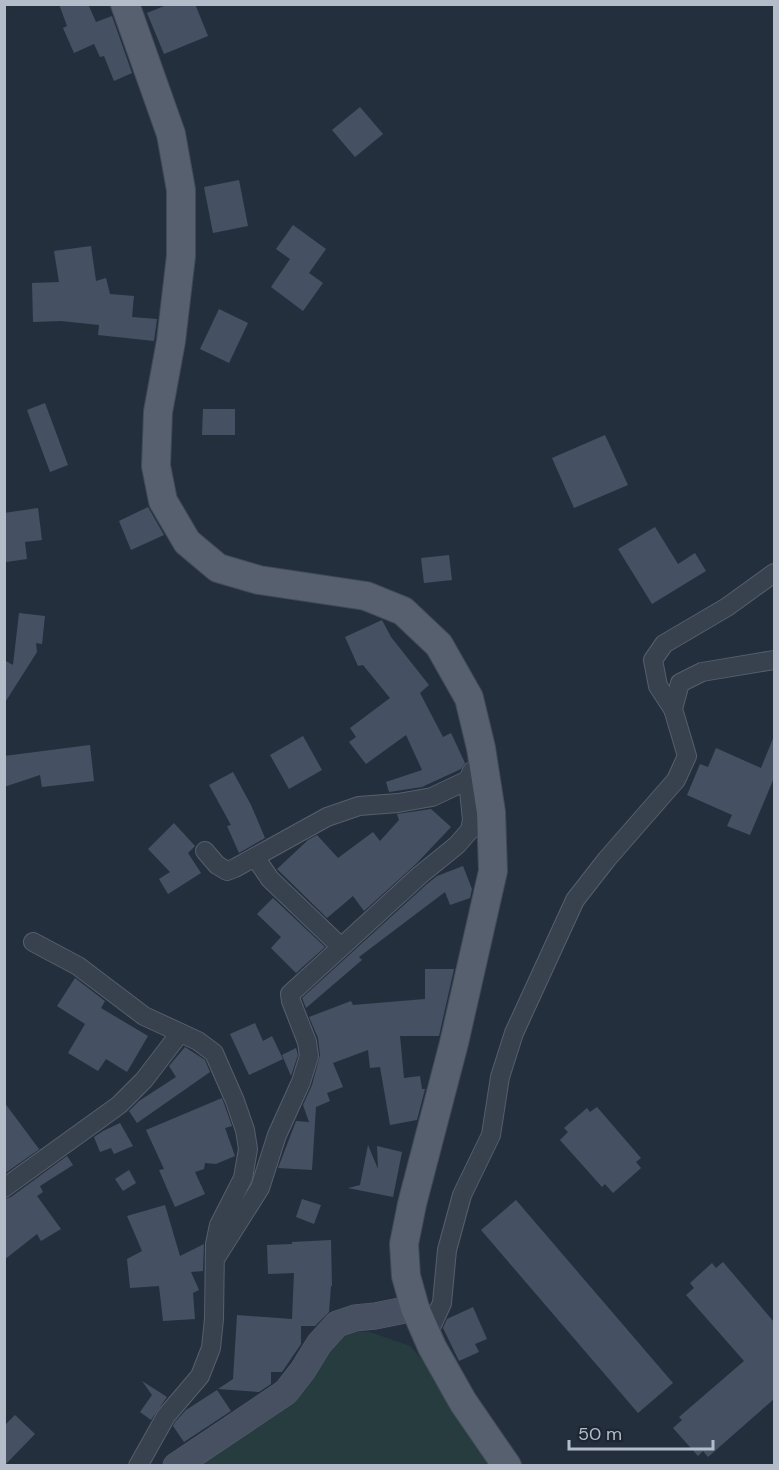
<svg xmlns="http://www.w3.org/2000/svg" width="779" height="1470" font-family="'DM Sans',sans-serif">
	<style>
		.green { fill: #263c3f }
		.building { fill: #455162 }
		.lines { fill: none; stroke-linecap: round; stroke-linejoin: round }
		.street-casing { stroke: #565f6c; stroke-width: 20 }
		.secondary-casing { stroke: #565f6c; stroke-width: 27 }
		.primary-casing { stroke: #414a57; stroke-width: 30 }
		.street { stroke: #38414e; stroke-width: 18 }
		.secondary { stroke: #465061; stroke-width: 26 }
		.primary { stroke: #56606e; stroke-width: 28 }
	</style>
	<rect width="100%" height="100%" fill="#242f3e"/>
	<path class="green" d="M347,1332H370L410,1346L434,1373L497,1466H199L293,1401L330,1342Z"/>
	<g class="building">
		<path d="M59,4H88L96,22L112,16L132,73L114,81L104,56L100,57L94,44L74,53L63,28L67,26Z"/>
		<path d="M169,4H195L208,36L164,54L147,13Z"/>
		<path d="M360,107L383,134L355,157L332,130Z"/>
		<path d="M239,180L248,226L213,233L204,187Z"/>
		<path d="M293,225L326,249L309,273L323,283L303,311L271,287L290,259L276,249Z"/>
		<path d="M91,246L96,281L106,278L110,294L134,296L132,317L157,319L154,341L98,335L99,325L61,321L33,322L32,283L59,282L54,251Z"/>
		<path d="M219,309L248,323L229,363L200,349Z"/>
		<path d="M45,403L68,465L50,472L27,410Z"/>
		<path d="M203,409H235V435H202Z"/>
		<path d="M605,435L628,485L574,508L552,458Z"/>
		<path d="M148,507L164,535L131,550L119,521Z"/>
		<path d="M38,508L42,540L25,542L27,559L6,562L4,513Z"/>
		<path d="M655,527L678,564L695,553L706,571L652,604L618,549Z"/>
		<path d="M449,555L452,580L424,583L421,558Z"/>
		<path d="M19,613L45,616L42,644L36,643L37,652L4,704V660L13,665Z"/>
		<path d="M382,620L391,637L429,685L420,693L443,737L451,733L465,763L461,769L422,787L389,792L386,782L422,770L406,735L366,764L349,742L356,737L350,728L390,698L363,665L358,666L345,637Z"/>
		<path d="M303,736L322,770L289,789L270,755Z"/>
		<path d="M774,736V778L750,835L727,826L732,815L687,795L700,764L708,767L716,748L761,768Z"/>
		<path d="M90,745L94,781L42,787L40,775L4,787V756Z"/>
		<path d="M233,772L251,805L265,838L239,853L227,826L231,825L209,785Z"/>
		<path d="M431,809L451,827L416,864L364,911L353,896L327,918L277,869L308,840L317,835L338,858L373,832L380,841L399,820L397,814Z"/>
		<path d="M174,823L195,846L188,853L201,873L168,894L159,879L170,872L148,849Z"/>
		<path d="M463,866L472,889L470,898L450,905L445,892L359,957L362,960L306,1008L302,998L427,884L437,876Z"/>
		<path d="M273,898L325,947L296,973L271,948L281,937L257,914Z"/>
		<path d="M425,969H454L439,1036H400L404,1078L420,1076L422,1089H425L417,1120L390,1125L380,1067L370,1068L368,1050L333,1063L343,1087L327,1093L330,1101L316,1107L312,1170L278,1168L296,1121L309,1122L303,1105L312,1085L320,1055L318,1038L309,1017L351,1001L353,1005L425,999Z"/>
		<path d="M75,978L105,1001L101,1008L148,1036L127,1072L106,1059L98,1071L68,1053L85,1024L57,1006Z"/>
		<path d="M255,1023L263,1041L272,1036L283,1059L249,1075L230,1034Z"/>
		<path d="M185,1047L205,1060L210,1072L137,1123L129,1111L139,1101L176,1077L169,1066Z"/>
		<path d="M296,1048L298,1055L291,1076L282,1055Z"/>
		<path d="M222,1098L232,1126L225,1128L235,1156L216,1164L205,1163L204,1169L195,1172L205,1194L175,1207L159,1170L164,1169L146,1130Z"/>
		<path d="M4,1102L39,1149L41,1148L4,1174Z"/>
		<path d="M597,1107L641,1158L636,1162L641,1168L613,1193L605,1184L602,1187L560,1140L568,1132L564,1128L587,1108L590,1112Z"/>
		<path d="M120,1123L133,1146L114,1154L111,1148L100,1152L94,1137L103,1131Z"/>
		<path d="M368,1145L378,1169L377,1146L402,1152L393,1197L348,1188L360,1185Z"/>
		<path d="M67,1156L73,1165L40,1186L43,1192L37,1196L61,1229L41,1241L37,1234L4,1260V1199L11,1197Z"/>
		<path d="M129,1170L136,1183L123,1191L115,1179Z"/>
		<path d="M302,1199L321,1205L314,1224L296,1217Z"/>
		<path d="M516,1200L673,1383L638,1413L481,1230Z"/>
		<path d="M165,1205L180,1256L204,1244L203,1271L191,1272L199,1290L193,1293L195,1319L163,1321L159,1286L130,1288L127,1259L142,1251L127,1216Z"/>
		<path d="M331,1240L332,1286H331L329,1312L315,1326H301V1344L282,1372H271V1384L259,1392L218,1389L233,1379L237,1315L292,1319L294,1273L268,1274L267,1245L292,1244V1242Z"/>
		<path d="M723,1262L774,1322V1399L708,1457L703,1451L698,1456L673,1428L682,1420L679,1417L744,1361L686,1295L694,1288L690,1283L712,1263L716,1268Z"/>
		<path d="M473,1307L487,1339L475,1344L479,1352L459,1361L443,1328L447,1319Z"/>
		<path d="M142,1381L167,1397L151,1420L140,1412L152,1395Z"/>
		<path d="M217,1390L231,1411L184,1442L173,1426L175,1422L186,1410Z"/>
		<path d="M15,1415L35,1434L4,1466V1426Z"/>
	</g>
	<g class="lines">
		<defs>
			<g id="street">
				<path d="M673,709L658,686L653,660L664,644L727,607L774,573"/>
				<path d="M205,851L217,865L227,871L235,868L327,817L359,806L398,803L432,797L468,780L472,771"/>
				<path d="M255,857L270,879L341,947"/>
				<path d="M33,942L78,966L144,1016L198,1041L214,1053L235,1101L245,1130L248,1149L243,1178L219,1225L215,1244L214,1319L211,1348L200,1376L166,1416L138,1466"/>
				<path d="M4,1188L119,1105L144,1080L180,1033"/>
				<path d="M217,1256L260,1188L277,1135L301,1082L309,1056L307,1042L291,1001L290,994L420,875L457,845L470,830L472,820L468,780"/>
				<path d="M427,1336L442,1303L447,1250L462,1195L491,1135L500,1077L514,1033L575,900L607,859L676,780L687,756L673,709L680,683L702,672L774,660"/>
			</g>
			<path id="secondary" d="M176,1466L286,1392L303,1370L319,1344L337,1324L355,1318L375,1316L415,1308"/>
			<path id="primary" d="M125,4L171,134L181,190V256L171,341L158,412L156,466L163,501L187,542L218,568L259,580L366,596L403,611L439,645L469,698L481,748L491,812L493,871L454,1043L412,1204L404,1244L406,1276L415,1308L432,1347L463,1402L507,1466"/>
		</defs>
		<use href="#street" class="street-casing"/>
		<use href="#secondary" class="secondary-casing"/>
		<use href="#primary" class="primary-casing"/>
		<use href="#street" class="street"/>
		<use href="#secondary" class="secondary"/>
		<use href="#primary" class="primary"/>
	</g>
	<rect width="779" height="1470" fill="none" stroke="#b4bcc9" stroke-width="12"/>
	<path d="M569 1440v9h144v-9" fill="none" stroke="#b4bcc9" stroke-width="3"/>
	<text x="578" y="1440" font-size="18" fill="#b4bcc9" stroke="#1d2633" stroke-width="4.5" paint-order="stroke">50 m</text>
</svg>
